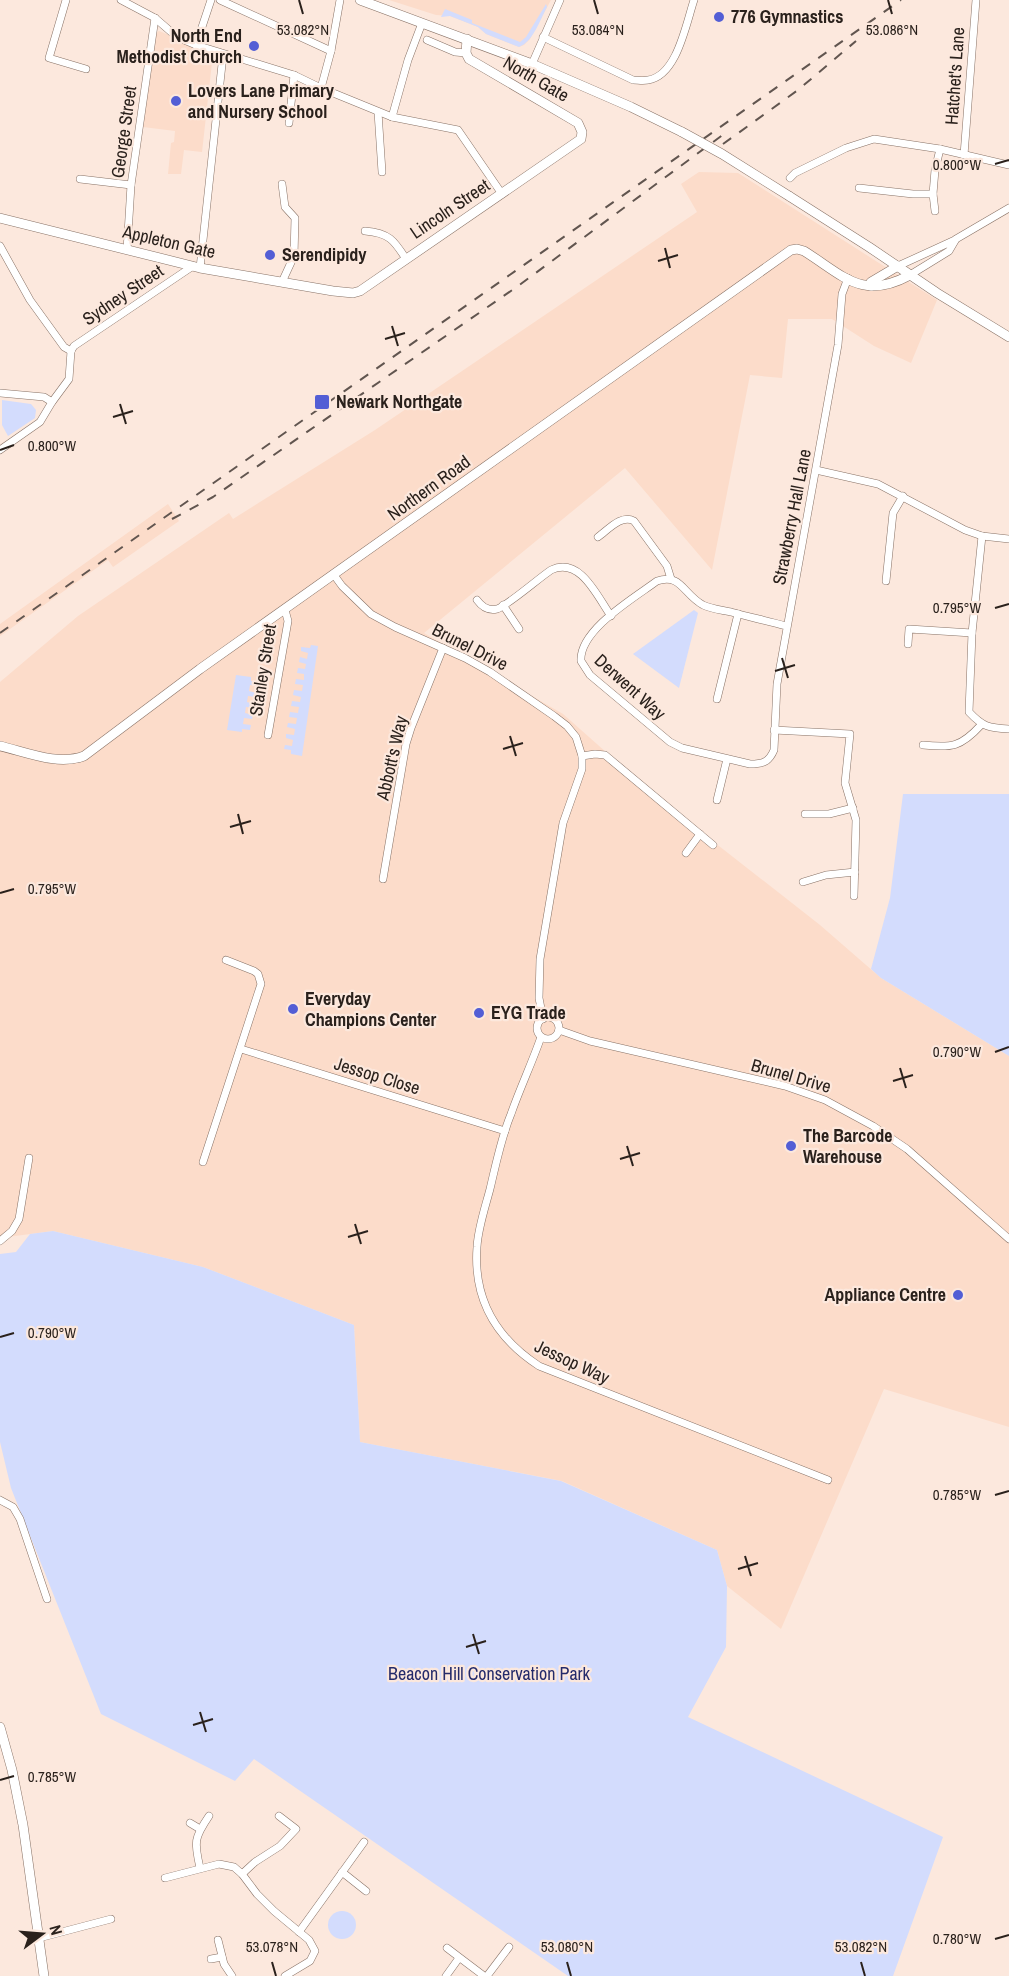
<svg xmlns="http://www.w3.org/2000/svg" width="1009" height="1976" font-family="'Archivo Narrow',sans-serif">
	<style>
		.built { fill: #fcdcca }
		.green { fill: #d3dcfd }
		.lines { fill: none; stroke-linecap: round; stroke-linejoin: round }
		.street-casing { stroke: #887266; stroke-width: 8 }
		.secondary-casing { stroke: #887266; stroke-width: 10 }
		.street { stroke: #fff; stroke-width: 7 }
		.secondary { stroke: #fff; stroke-width: 9 }
		.rail { stroke: #61554f; stroke-width: 2; stroke-dasharray: 10 10; stroke-linecap: butt }
		.secondary-bridge-casing { stroke: #887266; stroke-width: 10; stroke-linecap: butt }
		.secondary-bridge { stroke: #fff; stroke-width: 9 }
		.ticks { fill: none; stroke: #2a211c; stroke-width: 2 }
		.poi-dot { fill: #535ed5; stroke: #fce8dd; stroke-width: 2 }
		.labels { text-anchor: middle; stroke-width: 4.5; stroke-linejoin: round; paint-order: stroke }
		.poi-label { font-size: 18px; font-weight: bold; fill: #2a211c; stroke: #fce8dd; text-anchor: start }
		.street-label { font-size: 18px; fill: #2a211c; stroke: #fce8dd }
		.park-label { font-size: 18px; fill: #242a6a; stroke: #fce8dd }
		.ticks-label { font-size: 15px; text-anchor: middle; fill: #2a211c; stroke: #fce8dd; stroke-width: 4.5; stroke-linejoin: round; paint-order: stroke }
	</style>
	<rect width="100%" height="100%" fill="#fce8dd"/>
	<g class="built">
		<path d="M389,0H551L530,39L524,45L519,47L486,34L478,27L450,16L436,15Z"/>
		<path d="M159,31L213,53L202,152L184,150L181,174H168L171,143L174,142L175,131L143,127L151,35Z"/>
		<path d="M699,172L738,173L937,300L911,363L874,346L832,319H788L782,378L750,375L712,570L625,468L424,633L563,714L659,799L820,925L881,978L1009,1056V1427L884,1389L781,1629L727,1586L717,1550L562,1481L360,1442L354,1325L203,1267L53,1231L0,1238V682L78,616L229,513L233,519L375,430L697,212L681,184Z"/>
		<path d="M168,504L179,521L113,567L108,560L0,636V624Z"/>
	</g>
	<g class="green">
		<path d="M546,4L547,7C540,20 533,42 519,47L486,34L478,27L450,16L441,17L445,9L472,20V23L520,42L526,37Z"/>
		<path d="M2,400L31,404L36,410L35,418L8,436L2,425Z"/>
		<path d="M694,610L698,613L679,688L633,654Z"/>
		<path d="M311,645L318,646L302,756L291,754V750L284,749L285,745L292,746L293,740L286,738V734L294,735L295,729L287,727L288,723L296,724L297,718L289,717L290,712L298,713L299,707L291,706L292,701L300,702L301,697L293,695L294,690L302,691L303,685L295,684L296,679L304,680V674L297,673L298,668L305,669L306,664L299,662L300,657L307,659L308,653L301,651V647L310,648Z"/>
		<path d="M236,675L251,677V681L258,682L257,686L250,685L249,691L256,693L255,697L248,696L247,702L254,704V708L246,707L245,713L253,715L252,719L244,718L243,724L251,725L250,730L242,729V732L227,730Z"/>
		<path d="M903,794H1009V1056L881,978L871,969L890,898Z"/>
		<path d="M53,1231L203,1267L354,1325L360,1442L561,1481L717,1550L727,1586L726,1647L688,1717L943,1837L893,1976H568L254,1759L235,1781L101,1714L11,1488L0,1442V1254L16,1252L30,1234Z"/>
		<circle cx="342" cy="1925" r="14"/>
	</g>
	<g class="lines">
		<defs>
			<g id="street">
				<path d="M66,0L49,58L86,69"/>
				<path d="M121,0L155,18L177,37L196,45L294,75L321,88L392,117L458,130L502,194"/>
				<path d="M220,0L331,51"/>
				<path d="M543,37L633,80C638,80 643,81 648,80C677,76 686,24 694,0"/>
				<path d="M427,40L455,52L466,53"/>
				<path d="M196,45L211,0"/>
				<path d="M532,64L560,0"/>
				<path d="M321,88L331,51L340,0"/>
				<path d="M378,112L382,172"/>
				<path d="M392,117L408,60L422,23"/>
				<path d="M289,123L294,75"/>
				<path d="M964,155L976,0"/>
				<path d="M790,178L795,173L846,148L874,139L940,149L1009,165"/>
				<path d="M80,179L131,185"/>
				<path d="M282,184L285,207L295,218L294,256L282,282"/>
				<path d="M859,188L913,194H933L935,170L940,149"/>
				<path d="M933,194L935,211"/>
				<path d="M365,231C389,233 394,240 406,259"/>
				<path d="M0,246L30,300L64,347L71,351"/>
				<path d="M127,250L131,185L155,18"/>
				<path d="M898,266L955,240"/>
				<path d="M200,268L223,55"/>
				<path d="M910,275L949,251L956,239L1009,208"/>
				<path d="M71,351L74,346L193,266"/>
				<path d="M0,393L44,397L52,402"/>
				<path d="M0,450L40,422L52,402L69,379L71,351"/>
				<path d="M816,470L878,484L965,530L982,536L1009,539"/>
				<path d="M982,536L972,633L969,712C983,727 989,728 1009,729"/>
				<path d="M598,537C608,530 621,514 634,521L667,566L671,579"/>
				<path d="M334,575L342,586L371,614L395,627L465,658L490,672L554,716L567,726L576,737L582,756V769L563,823L540,959L539,998L543,1019"/>
				<path d="M886,581L893,513L903,496"/>
				<path d="M477,600C482,607 488,611 497,609C507,606 539,578 551,570C580,556 597,596 611,616"/>
				<path d="M503,605L519,629"/>
				<path d="M786,626C768,621 749,617 731,612C722,610 711,609 703,605C683,594 681,573 657,581C634,598 579,630 581,661L590,675L670,742L682,748L750,764C763,764 769,762 774,750L777,684L838,345L842,294L848,278"/>
				<path d="M908,644L909,629L972,633"/>
				<path d="M717,699L738,614"/>
				<path d="M774,730L850,734L845,783L856,820L854,896"/>
				<path d="M268,735L288,621L285,610"/>
				<path d="M923,745C952,748 961,747 981,725"/>
				<path d="M582,756L595,754L605,755L713,845"/>
				<path d="M717,800L727,759"/>
				<path d="M805,814H829L853,808"/>
				<path d="M686,853L700,834"/>
				<path d="M383,879L406,744L411,728L443,648"/>
				<path d="M803,882L826,875L855,872"/>
				<circle cx="548" cy="1028" r="11"/>
				<path d="M559,1030L590,1041L785,1086L825,1100L873,1126L907,1149L1009,1239"/>
				<path d="M541,1037C532,1063 520,1088 511,1114C501,1138 496,1164 490,1189C485,1208 478,1228 477,1247C473,1300 496,1338 539,1366L828,1480"/>
				<path d="M241,1049L505,1131"/>
				<path d="M203,1162L261,984L258,974L254,971L226,960"/>
				<path d="M0,1241L12,1231L19,1219L29,1158"/>
				<path d="M0,1500L13,1507L20,1519L47,1599"/>
				<path d="M190,1823L200,1829"/>
				<path d="M200,1868C194,1842 194,1838 209,1816"/>
				<path d="M342,1872L366,1891"/>
				<path d="M242,1874L255,1862L280,1846L296,1829L279,1816"/>
				<path d="M165,1878L219,1864L234,1867L242,1874L257,1894L274,1911L309,1940L315,1951L310,1961L285,1976"/>
				<path d="M299,1932L364,1842"/>
				<path d="M39,1938L111,1919"/>
				<path d="M218,1940L224,1964L232,1976"/>
				<path d="M447,1948L484,1976"/>
				<path d="M211,1959L222,1957"/>
				<path d="M446,1976L459,1958"/>
				<path d="M487,1976L509,1947"/>
			</g>
			<g id="secondary">
				<path d="M360,0L532,64L631,107L682,132"/>
				<path d="M789,196L869,247L937,293L1009,337"/>
				<path d="M0,218L200,268L333,291L353,293L360,291L581,139L582,132L578,123L469,59L466,53L467,39"/>
				<path d="M871,286V282L898,266"/>
				<path d="M0,746C26,752 58,766 84,756L200,669L791,250L797,249L804,251C844,276 862,301 910,275"/>
				<path d="M0,1727L12,1770L23,1825L44,1976"/>
			</g>
		</defs>
		<use href="#street" class="street-casing"/>
		<use href="#secondary" class="secondary-casing"/>
		<use href="#street" class="street"/>
		<use href="#secondary" class="secondary"/>
		<g class="rail">
			<path d="M723,144L798,90L856,41"/>
			<path d="M172,519L213,497L518,286L728,131"/>
			<path d="M0,633L901,0"/>
		</g>
		<defs>
			<path id="secondary-bridge" d="M682,132L722,154L789,196"/>
		</defs>
		<use href="#secondary-bridge" class="secondary-bridge-casing"/>
		<use href="#secondary-bridge" class="secondary-bridge"/>
	</g>
	<path class="ticks" d="M299,0L303,14M594,0L598,14M888,0L892,14M995,164L1009,160M665,248L670,268M658,261L678,255M392,326L398,346M385,339L405,333M120,404L126,424M113,417L133,411M0,450L14,445M995,608L1009,604M782,658L788,678M775,671L795,665M510,736L516,756M503,749L523,743M238,814L243,834M230,827L251,821M0,893L14,889M995,1052L1009,1047M900,1068L906,1088M893,1081L913,1075M627,1146L633,1166M620,1159L640,1153M355,1224L361,1244M348,1237L368,1231M0,1337L14,1333M995,1495L1009,1491M745,1556L751,1576M738,1569L758,1563M473,1634L479,1654M466,1647L486,1641M200,1712L206,1732M193,1725L213,1719M0,1780L14,1776M995,1939L1009,1935M272,1962L276,1976M567,1962L571,1976M861,1962L865,1976"/>
	<g class="poi-dot">
		<circle cx="719" cy="17" r="6"/>
		<circle cx="254" cy="46" r="6"/>
		<circle cx="176" cy="101" r="6"/>
		<circle cx="270" cy="255" r="6"/>
		<rect x="314" y="394" width="16" height="16" rx="3"/>
		<circle cx="293" cy="1009" r="6"/>
		<circle cx="479" cy="1013" r="6"/>
		<circle cx="791" cy="1146" r="6"/>
		<circle cx="958" cy="1295" r="6"/>
	</g>
	<g class="labels">
		<g class="poi-label">
			<text x="731" y="23">776 Gymnastics</text>
			<text x="242" y="42" text-anchor="end">North End<tspan x="242" dy="21">Methodist Church</tspan></text>
			<text x="188" y="97">Lovers Lane Primary<tspan x="188" dy="21">and Nursery School</tspan></text>
			<text x="282" y="261">Serendipidy</text>
			<text x="336" y="408">Newark Northgate</text>
			<text x="305" y="1005">Everyday<tspan x="305" dy="21">Champions Center</tspan></text>
			<text x="491" y="1019">EYG Trade</text>
			<text x="803" y="1142">The Barcode<tspan x="803" dy="21">Warehouse</tspan></text>
			<text x="946" y="1301" text-anchor="end">Appliance Centre</text>
		</g>
		<g class="street-label">
			<text transform="translate(955 76) rotate(-86)" y="6">Hatchet's Lane</text>
			<text transform="translate(536 79) rotate(30)" y="6">North Gate</text>
			<text transform="translate(124 132) rotate(-82)" y="6">George Street</text>
			<text transform="translate(450 209) rotate(-34)" y="6">Lincoln Street</text>
			<text transform="translate(169 242) rotate(13)" y="6">Appleton Gate</text>
			<text transform="translate(123 295) rotate(-34)" y="6">Sydney Street</text>
			<text transform="translate(429 488) rotate(-36)" y="6">Northern Road</text>
			<text transform="translate(792 517) rotate(-79)" y="6">Strawberry Hall Lane</text>
			<text transform="translate(470 647) rotate(27)" y="6">Brunel Drive</text>
			<text transform="translate(263 670) rotate(-81)" y="6">Stanley Street</text>
			<text transform="translate(630 687) rotate(42)" y="6">Derwent Way</text>
			<text transform="translate(392 758) rotate(-77)" y="6">Abbott's Way</text>
			<text transform="translate(377 1076) rotate(17)" y="6">Jessop Close</text>
			<text transform="translate(791 1076) rotate(16)" y="6">Brunel Drive</text>
			<text transform="translate(572 1362) rotate(25)" y="6">Jessop Way</text>
		</g>
		<g class="park-label">
			<text x="489" y="1680">Beacon Hill Conservation Park</text>
		</g>
	</g>
	<g class="ticks-label">
		<text x="303" y="35">53.082°N</text>
		<text x="598" y="35">53.084°N</text>
		<text x="892" y="35">53.086°N</text>
		<text x="957" y="170">0.800°W</text>
		<text x="52" y="451">0.800°W</text>
		<text x="957" y="613">0.795°W</text>
		<text x="52" y="894">0.795°W</text>
		<text x="957" y="1057">0.790°W</text>
		<text x="52" y="1338">0.790°W</text>
		<text x="957" y="1500">0.785°W</text>
		<text x="52" y="1782">0.785°W</text>
		<text x="957" y="1944">0.780°W</text>
		<text x="272" y="1952">53.078°N</text>
		<text x="567" y="1952">53.080°N</text>
		<text x="861" y="1952">53.082°N</text>
	</g>
	<g transform="translate(42 1934) rotate(74)" stroke="#fce8dd" stroke-width="4.5" paint-order="stroke">
	<path d="M0-4.5L10 22L0 15L-10 22Z" fill="#2a211c"/>
	<text y="-9" font-size="16" font-weight="bold" text-anchor="middle" fill="#2a211c">N</text>
	</g>
</svg>
